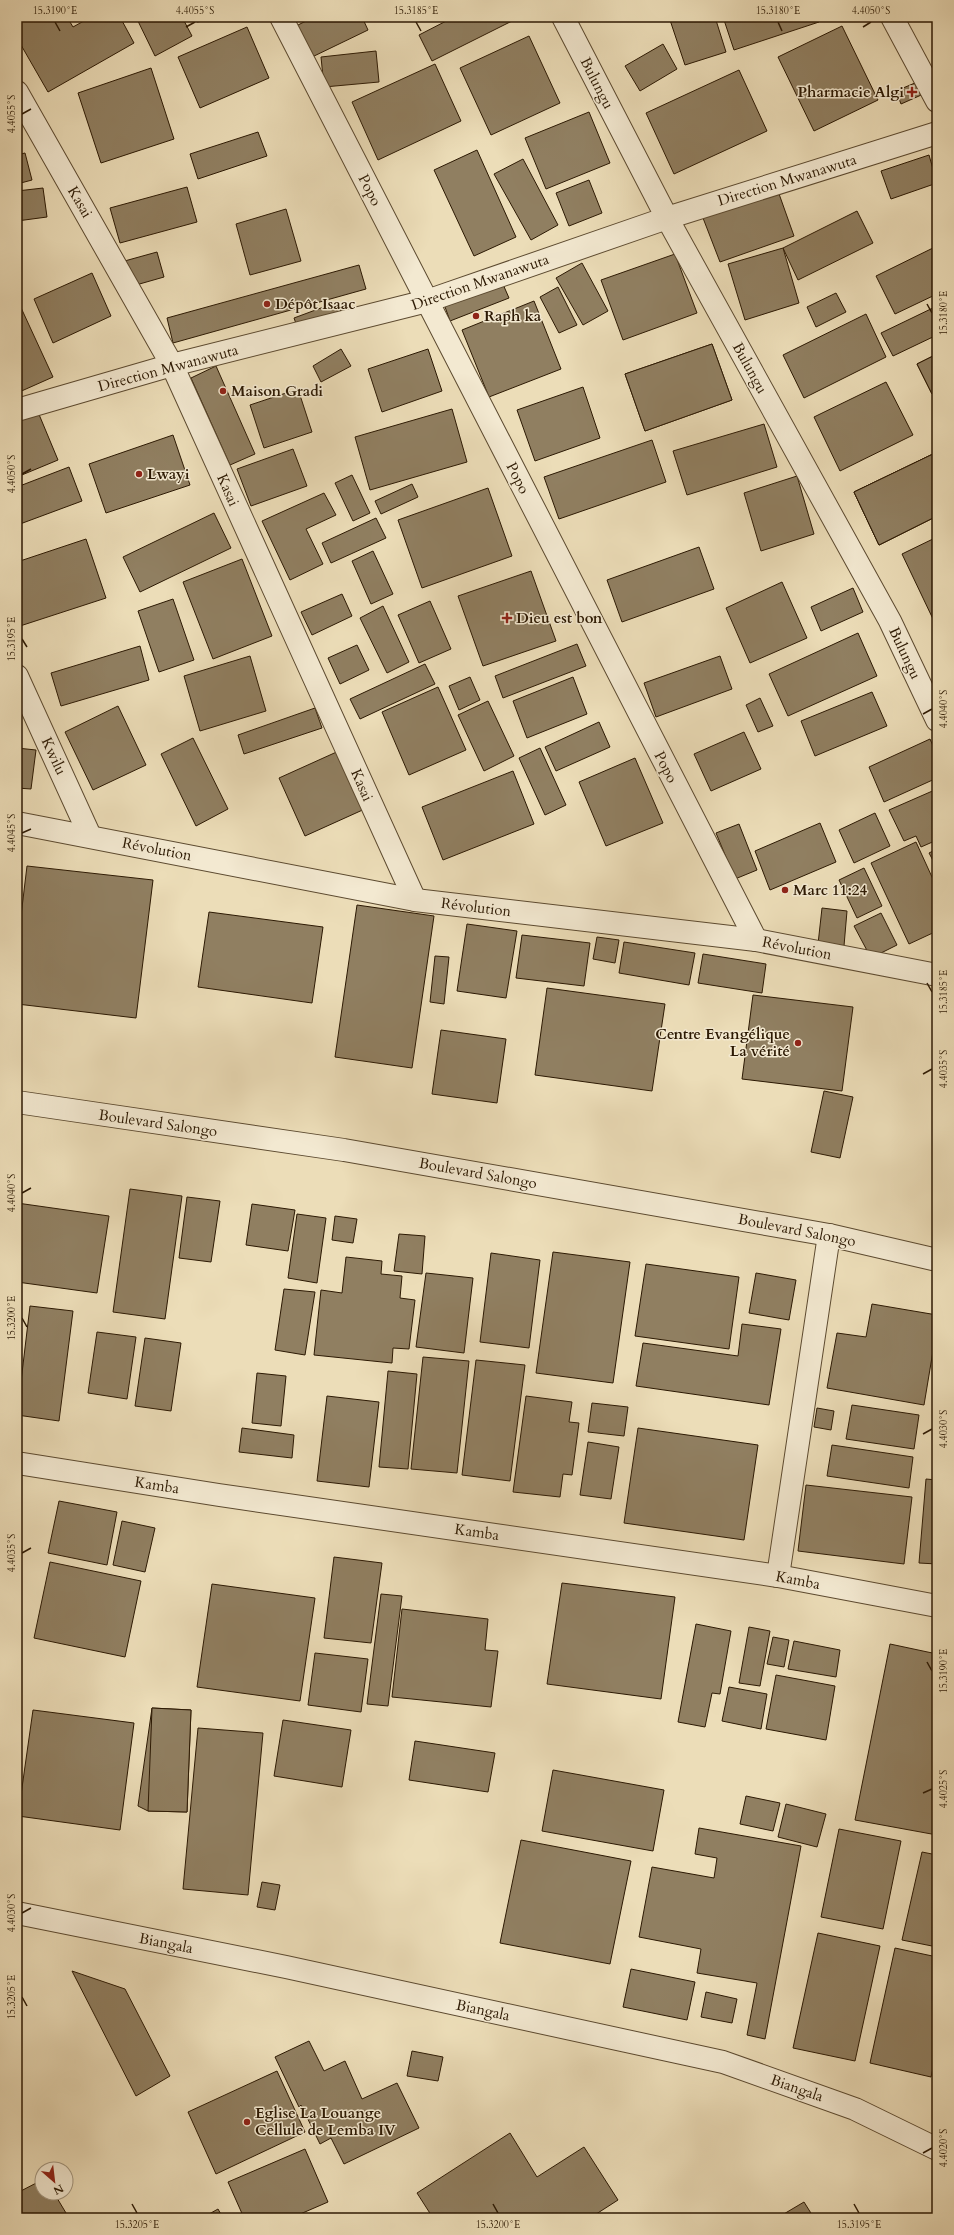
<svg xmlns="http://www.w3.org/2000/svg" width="954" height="2235" font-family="Cardo,serif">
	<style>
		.building { fill: #907f61; stroke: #2c1903 }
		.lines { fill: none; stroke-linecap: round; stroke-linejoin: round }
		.minor-casing { stroke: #5c4a30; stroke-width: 24 }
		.minor { stroke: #f3e9d1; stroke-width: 22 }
		.ticks { fill: none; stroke: #2c1903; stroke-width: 1.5 }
		.poi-dot { fill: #8f2418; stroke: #f3e9d1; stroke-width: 1.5 }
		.labels { text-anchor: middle; stroke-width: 3; stroke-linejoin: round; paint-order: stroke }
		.street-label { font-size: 15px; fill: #2c1903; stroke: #f3e9d1 }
		.poi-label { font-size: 15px; font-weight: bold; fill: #2c1903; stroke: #f3e9d1; text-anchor: start }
		.neatline { fill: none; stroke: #2c1903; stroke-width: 1.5 }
		.ticks-label { font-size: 10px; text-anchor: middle; fill: #2c1903 }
	</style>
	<rect width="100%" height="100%" fill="#ecddb8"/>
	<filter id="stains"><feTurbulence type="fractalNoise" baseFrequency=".005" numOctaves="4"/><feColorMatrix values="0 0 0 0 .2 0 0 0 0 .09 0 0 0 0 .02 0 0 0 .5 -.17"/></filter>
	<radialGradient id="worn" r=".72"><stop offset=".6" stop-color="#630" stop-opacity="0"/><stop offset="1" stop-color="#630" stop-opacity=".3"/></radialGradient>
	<g class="building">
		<path d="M29,17H67L73,27L91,17H120L134,43L48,92L17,38V23Z"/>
		<path d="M136,17H182L192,36L155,56Z"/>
		<path d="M196,17H226L197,22Z"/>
		<path d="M314,17H362L368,30L310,58L296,26Z"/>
		<path d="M454,17H510L512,21L432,61L419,35Z"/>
		<path d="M669,17H715L726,52L685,65Z"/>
		<path d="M723,17H817L819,22L734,50Z"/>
		<path d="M842,26L878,100L814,131L778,57Z"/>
		<path d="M247,27L269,78L200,108L178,57Z"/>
		<path d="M529,36L560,103L491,135L460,68Z"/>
		<path d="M663,44L677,69L640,91L625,66Z"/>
		<path d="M376,51L379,82L324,87L321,57Z"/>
		<path d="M435,64L461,121L378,160L352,102Z"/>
		<path d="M151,68L174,139L101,163L78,93Z"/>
		<path d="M739,70L767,131L674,174L646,113Z"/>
		<path d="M922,80L928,92L901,104L896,91Z"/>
		<path d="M589,112L610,163L546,189L525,138Z"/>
		<path d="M258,132L267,156L198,179L190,154Z"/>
		<path d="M477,150L516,237L474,256L434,170Z"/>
		<path d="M25,153L32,180L17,184V155Z"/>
		<path d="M929,155L937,183L891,199L881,171Z"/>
		<path d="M523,159L558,225L531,240L494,174Z"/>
		<path d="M589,180L602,213L569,226L556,193Z"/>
		<path d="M187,187L197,222L120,243L110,208Z"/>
		<path d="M43,188L47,217L17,221V191Z"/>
		<path d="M778,191L794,236L720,262L703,218Z"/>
		<path d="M286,209L301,261L250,275L236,224Z"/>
		<path d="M857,211L873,243L798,280L783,248Z"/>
		<path d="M937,246V294L895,314L876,276Z"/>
		<path d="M783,248L799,303L745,320L728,264Z"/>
		<path d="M157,252L164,277L129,287L121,262Z"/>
		<path d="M675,254L697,313L623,340L601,280Z"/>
		<path d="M582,263L608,311L583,325L556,278Z"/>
		<path d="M359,265L366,289L173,343L167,318Z"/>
		<path d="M92,273L111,316L53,343L34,299Z"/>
		<path d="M502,282L509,298L450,321L444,304Z"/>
		<path d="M558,287L577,325L559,333L540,297Z"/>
		<path d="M836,293L846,312L816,327L807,307Z"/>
		<path d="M17,299L53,377L17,393Z"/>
		<path d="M534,301L561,369L489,397L462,330Z"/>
		<path d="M337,302L342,314L299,332L294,318Z"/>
		<path d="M937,306V335L893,356L881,333Z"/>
		<path d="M866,314L886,357L804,398L783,355Z"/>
		<path d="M712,344L732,400L645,431L625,374Z"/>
		<path d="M712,344L732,400L645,431L625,374Z"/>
		<path d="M341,349L351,366L321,382L313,366Z"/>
		<path d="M428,349L442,391L382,412L368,369Z"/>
		<path d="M937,354V392L932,394L917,364Z"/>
		<path d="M937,354V392L932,394L917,364Z"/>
		<path d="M216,366L255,454L230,465L191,378Z"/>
		<path d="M886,382L913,435L840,471L814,417Z"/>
		<path d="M583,387L600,438L535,461L517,410Z"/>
		<path d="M298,389L312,432L264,448L250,405Z"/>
		<path d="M452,409L467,462L370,490L355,437Z"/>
		<path d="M38,412L58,460L17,477V421Z"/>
		<path d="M764,424L777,467L687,495L673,451Z"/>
		<path d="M173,435L190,485L106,513L89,464Z"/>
		<path d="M652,440L666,482L559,519L544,477Z"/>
		<path d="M293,449L307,486L251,506L237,469Z"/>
		<path d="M933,454L937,463V516L879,545L854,492Z"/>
		<path d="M933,454L937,463V516L879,545L854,492Z"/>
		<path d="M933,454L937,463V516L879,545L854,492Z"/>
		<path d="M69,467L82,501L20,524L17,517V487Z"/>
		<path d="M352,475L370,513L353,521L335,483Z"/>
		<path d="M797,476L814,534L761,551L744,493Z"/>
		<path d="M412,484L418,497L381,514L375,501Z"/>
		<path d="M488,488L512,556L422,588L398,520Z"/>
		<path d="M324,493L336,515L306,529L323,564L290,580L262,521Z"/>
		<path d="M214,513L231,548L140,592L123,557Z"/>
		<path d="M376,518L386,538L331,563L322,543Z"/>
		<path d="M937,537V617L933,619L902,554Z"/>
		<path d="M86,539L106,598L20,626L17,618V562Z"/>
		<path d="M699,547L714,589L622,622L607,580Z"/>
		<path d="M373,551L393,594L371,604L352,561Z"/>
		<path d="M242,559L272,636L213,659L183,582Z"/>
		<path d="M531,571L556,641L483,666L458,596Z"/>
		<path d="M782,582L807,638L750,663L726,608Z"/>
		<path d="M853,588L863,612L821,631L811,607Z"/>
		<path d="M342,594L352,616L312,635L301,612Z"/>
		<path d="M173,599L194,660L159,672L138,611Z"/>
		<path d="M430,601L451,649L419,663L398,615Z"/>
		<path d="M383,606L409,662L387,673L360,618Z"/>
		<path d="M858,633L877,676L788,716L769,674Z"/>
		<path d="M577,644L586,666L503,698L495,676Z"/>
		<path d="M357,645L369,670L340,684L328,658Z"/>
		<path d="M140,646L149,680L61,706L51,673Z"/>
		<path d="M250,656L266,711L200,731L184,676Z"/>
		<path d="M720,656L732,689L656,717L644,683Z"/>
		<path d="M425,664L435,684L360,719L350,699Z"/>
		<path d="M470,677L480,700L459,710L449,686Z"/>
		<path d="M573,677L587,714L527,738L513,701Z"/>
		<path d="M438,687L466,750L409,775L382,712Z"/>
		<path d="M872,692L887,726L815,756L801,721Z"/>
		<path d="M760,698L773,726L758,732L746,705Z"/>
		<path d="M488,701L514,756L484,771L458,715Z"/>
		<path d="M118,706L146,765L93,790L65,732Z"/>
		<path d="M315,708L322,728L244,754L238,735Z"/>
		<path d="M599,722L610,747L556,771L545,747Z"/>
		<path d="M744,732L761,769L711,791L694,754Z"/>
		<path d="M193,738L228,809L196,826L161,754Z"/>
		<path d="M930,739L937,755V778L884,802L869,767Z"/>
		<path d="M17,748L36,750L31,789L17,788Z"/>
		<path d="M540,748L566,805L545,815L519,758Z"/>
		<path d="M341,750L367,808L305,836L279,778Z"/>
		<path d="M635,758L663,823L606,846L579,782Z"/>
		<path d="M513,771L534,824L443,860L422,807Z"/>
		<path d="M937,789V840L921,847L916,836L904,841L889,810Z"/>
		<path d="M875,813L890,846L854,863L839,830Z"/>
		<path d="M820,823L836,862L770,890L755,851Z"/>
		<path d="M739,824L757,870L735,879L716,833Z"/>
		<path d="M916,842L937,888V931L909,944L871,863Z"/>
		<path d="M937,849V868L929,853Z"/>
		<path d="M27,866L153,880L136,1018L17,1004V949Z"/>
		<path d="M864,868L882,906L857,918L839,880Z"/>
		<path d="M357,905L434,916L412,1068L335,1057Z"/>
		<path d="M822,908L847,911L844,946L818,944Z"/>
		<path d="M209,912L323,927L312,1003L198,987Z"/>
		<path d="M881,913L897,945L871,958L854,926Z"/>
		<path d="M467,924L517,931L506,998L457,991Z"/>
		<path d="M522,935L590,943L584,986L516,978Z"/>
		<path d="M597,937L619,940L615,963L593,959Z"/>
		<path d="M624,942L695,953L689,985L619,973Z"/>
		<path d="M703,954L766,964L762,993L698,983Z"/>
		<path d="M435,956L449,957L444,1004L430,1002Z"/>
		<path d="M547,988L665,1004L652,1091L535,1075Z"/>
		<path d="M753,995L853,1007L842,1091L742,1079Z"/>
		<path d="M441,1030L506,1039L497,1103L432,1094Z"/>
		<path d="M824,1091L853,1097L840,1158L811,1152Z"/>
		<path d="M130,1189L182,1196L165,1319L113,1312Z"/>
		<path d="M187,1197L220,1201L211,1262L179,1258Z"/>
		<path d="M17,1203L109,1216L97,1293L17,1282Z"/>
		<path d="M252,1204L295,1210L288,1251L246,1245Z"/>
		<path d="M297,1214L326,1218L317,1283L288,1278Z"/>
		<path d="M335,1216L357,1219L353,1243L332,1240Z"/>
		<path d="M399,1234L425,1236L422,1274L394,1271Z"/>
		<path d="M553,1252L630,1262L613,1383L536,1373Z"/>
		<path d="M491,1253L540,1260L529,1348L480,1342Z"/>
		<path d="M346,1257L382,1261L381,1274L402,1276L400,1298L415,1300L409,1349L393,1348L392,1363L314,1355L321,1290L342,1293Z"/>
		<path d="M646,1264L739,1277L729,1349L635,1336Z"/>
		<path d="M426,1273L473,1278L464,1353L416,1347Z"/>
		<path d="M756,1273L796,1280L789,1320L749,1313Z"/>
		<path d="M284,1289L315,1292L305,1355L275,1350Z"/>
		<path d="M872,1304L937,1315V1327L924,1405L827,1388L837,1333L866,1337Z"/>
		<path d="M30,1306L73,1311L59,1421L17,1415Z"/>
		<path d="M742,1324L781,1329L769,1405L636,1386L643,1343L738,1356Z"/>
		<path d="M97,1332L136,1337L127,1399L88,1393Z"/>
		<path d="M145,1338L181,1343L171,1411L135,1406Z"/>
		<path d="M423,1357L469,1361L457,1473L411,1469Z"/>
		<path d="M476,1360L525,1365L510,1481L462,1475Z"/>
		<path d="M388,1371L417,1374L408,1469L379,1467Z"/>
		<path d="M257,1373L286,1376L281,1426L252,1423Z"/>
		<path d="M327,1396L379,1402L369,1487L317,1481Z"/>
		<path d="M526,1396L572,1402L569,1422L579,1423L572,1475L563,1474L560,1497L513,1492Z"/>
		<path d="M592,1403L628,1407L624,1436L588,1432Z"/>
		<path d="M852,1405L919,1415L914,1449L846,1439Z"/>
		<path d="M817,1408L834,1411L831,1430L814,1427Z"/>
		<path d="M242,1428L294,1435L292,1458L239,1452Z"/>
		<path d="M638,1428L758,1445L744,1540L624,1523Z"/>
		<path d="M588,1442L619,1447L611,1499L580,1495Z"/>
		<path d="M832,1445L913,1457L909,1488L827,1476Z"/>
		<path d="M926,1479L937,1480V1564L919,1563Z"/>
		<path d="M806,1485L912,1497L904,1564L798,1551Z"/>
		<path d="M59,1501L117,1512L107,1565L48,1553Z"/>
		<path d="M122,1521L155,1528L145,1572L113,1565Z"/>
		<path d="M334,1557L382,1563L371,1643L324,1638Z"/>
		<path d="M50,1562L141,1581L125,1657L34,1638Z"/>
		<path d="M562,1583L675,1597L661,1699L547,1684Z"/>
		<path d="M212,1584L315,1598L300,1701L197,1687Z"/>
		<path d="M381,1594L402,1596L388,1706L367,1704Z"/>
		<path d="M402,1609L488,1619L485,1650L498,1651L491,1707L392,1697Z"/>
		<path d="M696,1624L731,1631L720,1694L712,1693L705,1727L678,1722Z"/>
		<path d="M749,1627L770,1631L760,1686L739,1683Z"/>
		<path d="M773,1637L789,1640L784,1667L767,1664Z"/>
		<path d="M794,1641L840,1650L836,1677L788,1669Z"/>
		<path d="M890,1644L937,1654V1835L855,1820Z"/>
		<path d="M315,1653L368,1659L361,1712L308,1705Z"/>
		<path d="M776,1675L835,1686L826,1740L766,1729Z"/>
		<path d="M729,1687L767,1694L761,1729L722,1721Z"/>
		<path d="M152,1708L191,1710L187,1812L148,1811L138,1806Z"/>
		<path d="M152,1708L191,1710L187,1812L148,1811Z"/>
		<path d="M33,1710L134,1723L120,1830L18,1816Z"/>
		<path d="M283,1720L351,1730L342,1787L274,1776Z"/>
		<path d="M198,1728L263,1733L248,1895L183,1889Z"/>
		<path d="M415,1741L495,1753L488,1792L409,1780Z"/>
		<path d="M553,1770L664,1790L653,1851L542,1831Z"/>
		<path d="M746,1796L780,1803L773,1831L740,1824Z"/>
		<path d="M786,1804L826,1814L817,1847L778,1837Z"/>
		<path d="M699,1828L801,1846L765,2039L747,2035L757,1983L697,1973L701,1949L639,1937L652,1867L714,1878L717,1858L695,1854Z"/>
		<path d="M839,1829L901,1841L883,1929L821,1917Z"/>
		<path d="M521,1840L631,1861L610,1964L500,1943Z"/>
		<path d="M922,1852L937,1855V1947L902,1940Z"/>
		<path d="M262,1882L280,1885L275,1910L257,1907Z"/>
		<path d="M818,1933L880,1946L855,2061L793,2048Z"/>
		<path d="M895,1948L937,1957V2051L931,2077L870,2063Z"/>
		<path d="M631,1969L695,1982L687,2020L623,2007Z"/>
		<path d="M72,1971L125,1989L170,2076L136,2096Z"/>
		<path d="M706,1992L737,1999L732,2023L701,2017Z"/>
		<path d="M309,2041L324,2071L345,2061L362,2099L397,2083L419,2128L344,2164L331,2138L320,2144L301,2105L299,2107L275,2057Z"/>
		<path d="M412,2051L443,2057L438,2081L407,2076Z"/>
		<path d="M277,2071L305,2132L216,2174L188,2112Z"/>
		<path d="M510,2133L537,2177L584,2147L618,2200L590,2218H433L417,2193Z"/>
		<path d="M305,2149L328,2202L291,2218H244L228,2182Z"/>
		<path d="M42,2180V2193H54L69,2218H17V2193Z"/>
		<path d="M804,2202L814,2218H777Z"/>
		<path d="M218,2209L223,2218H202Z"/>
	</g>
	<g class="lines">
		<defs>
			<g id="minor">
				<path d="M281,17L756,940"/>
				<path d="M563,17L667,218L890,621L937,720"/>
				<path d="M892,17L937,101"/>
				<path d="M17,92L172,365L415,900"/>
				<path d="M17,410L172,365L427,301L667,218L937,133"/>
				<path d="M17,676L90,836"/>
				<path d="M17,823L415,900L756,940L937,975"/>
				<path d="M17,1102L344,1150L829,1235L937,1260"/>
				<path d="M17,1463L219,1495L778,1576L937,1606"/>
				<path d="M778,1576L829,1235"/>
				<path d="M17,1913L286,1967L723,2062L855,2109L937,2149"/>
			</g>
		</defs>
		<use href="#minor" class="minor-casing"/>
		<use href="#minor" class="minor"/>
	</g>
	<path class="ticks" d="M55,22L60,31M416,22L421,31M778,22L782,31M186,27L195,22M863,27L871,22M22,114L31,109M927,304L932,313M22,474L31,469M22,639L27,647M923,714L932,709M22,833L31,829M927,983L932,992M923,1074L932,1069M22,1193L31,1188M22,1318L27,1327M923,1434L932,1429M22,1553L31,1548M927,1662L932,1671M923,1793L932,1789M22,1913L31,1908M22,1997L27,2006M923,2153L932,2148M132,2204L137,2213M493,2204L498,2213M854,2204L859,2213"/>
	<g class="poi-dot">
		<path d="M910 86h4v4h4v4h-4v4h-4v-4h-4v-4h4z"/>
		<circle cx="267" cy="304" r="4"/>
		<circle cx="476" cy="316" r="4"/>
		<circle cx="223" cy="391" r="4"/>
		<circle cx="139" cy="474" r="4"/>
		<path d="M505 612h4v4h4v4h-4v4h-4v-4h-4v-4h4z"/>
		<circle cx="785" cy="890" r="4"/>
		<circle cx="798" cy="1043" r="4"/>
		<circle cx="247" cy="2122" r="4"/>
	</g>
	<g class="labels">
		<g class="street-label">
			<text transform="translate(597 83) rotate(63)" y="5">Bulungu</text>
			<text transform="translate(787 180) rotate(-17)" y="5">Direction Mwanawuta</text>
			<text transform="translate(370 190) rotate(63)" y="5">Popo</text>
			<text transform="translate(80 202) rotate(60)" y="5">Kasai</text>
			<text transform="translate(480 282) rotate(-19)" y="5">Direction Mwanawuta</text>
			<text transform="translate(168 368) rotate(-15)" y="5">Direction Mwanawuta</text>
			<text transform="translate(750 368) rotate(61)" y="5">Bulungu</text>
			<text transform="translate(518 478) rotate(63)" y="5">Popo</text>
			<text transform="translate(228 490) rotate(66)" y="5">Kasai</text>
			<text transform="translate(905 653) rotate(65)" y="5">Bulungu</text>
			<text transform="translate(54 756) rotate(65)" y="5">Kwilu</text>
			<text transform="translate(666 767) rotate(63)" y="5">Popo</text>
			<text transform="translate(362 785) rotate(66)" y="5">Kasai</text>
			<text transform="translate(157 849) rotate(11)" y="5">Révolution</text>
			<text transform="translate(476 907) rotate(7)" y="5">Révolution</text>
			<text transform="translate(797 948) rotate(11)" y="5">Révolution</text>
			<text transform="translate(158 1123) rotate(8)" y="5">Boulevard Salongo</text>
			<text transform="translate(478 1173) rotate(10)" y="5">Boulevard Salongo</text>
			<text transform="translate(797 1230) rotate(11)" y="5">Boulevard Salongo</text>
			<text transform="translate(157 1485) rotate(9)" y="5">Kamba</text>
			<text transform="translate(477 1532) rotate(8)" y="5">Kamba</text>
			<text transform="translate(798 1580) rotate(11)" y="5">Kamba</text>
			<text transform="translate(166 1943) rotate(11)" y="5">Biangala</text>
			<text transform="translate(483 2010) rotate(12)" y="5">Biangala</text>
			<text transform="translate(797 2088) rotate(19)" y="5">Biangala</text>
		</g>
		<g class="poi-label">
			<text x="904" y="97" text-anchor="end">Pharmacie Algi</text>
			<text x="275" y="309">Dépôt Isaac</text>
			<text x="484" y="321">Raph ka</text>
			<text x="231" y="396">Maison Gradi</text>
			<text x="147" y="479">Lwayi</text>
			<text x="516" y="623">Dieu est bon</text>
			<text x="793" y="895">Marc 11:24</text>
			<text x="790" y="1039" text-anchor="end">Centre Evangélique<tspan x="790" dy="17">La vérité</tspan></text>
			<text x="255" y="2118">Eglise La Louange<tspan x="255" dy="17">Cellule de Lemba IV</tspan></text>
		</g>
	</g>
	<rect width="954" height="2235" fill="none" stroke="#ecddb8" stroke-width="44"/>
	<g transform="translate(54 2181) rotate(152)"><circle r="19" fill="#f3e9d1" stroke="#a3967f"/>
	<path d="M0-3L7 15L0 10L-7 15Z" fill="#8f2418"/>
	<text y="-6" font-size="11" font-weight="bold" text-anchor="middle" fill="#2c1903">N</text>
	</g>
	<rect x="22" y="22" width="910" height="2191" class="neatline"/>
	<g class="ticks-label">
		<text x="55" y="14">15.3190°E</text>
		<text x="195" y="14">4.4055°S</text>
		<text x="416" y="14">15.3185°E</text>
		<text x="778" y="14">15.3180°E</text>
		<text x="871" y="14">4.4050°S</text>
		<text transform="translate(11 114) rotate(-90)" y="4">4.4055°S</text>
		<text transform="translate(943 313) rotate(-90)" y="4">15.3180°E</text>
		<text transform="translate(11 474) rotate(-90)" y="4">4.4050°S</text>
		<text transform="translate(11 639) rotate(-90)" y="4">15.3195°E</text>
		<text transform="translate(943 709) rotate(-90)" y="4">4.4040°S</text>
		<text transform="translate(11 833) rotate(-90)" y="4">4.4045°S</text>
		<text transform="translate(943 992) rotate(-90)" y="4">15.3185°E</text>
		<text transform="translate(943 1069) rotate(-90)" y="4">4.4035°S</text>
		<text transform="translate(11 1193) rotate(-90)" y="4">4.4040°S</text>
		<text transform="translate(11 1318) rotate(-90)" y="4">15.3200°E</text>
		<text transform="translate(943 1429) rotate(-90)" y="4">4.4030°S</text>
		<text transform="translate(11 1553) rotate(-90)" y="4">4.4035°S</text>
		<text transform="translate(943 1671) rotate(-90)" y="4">15.3190°E</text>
		<text transform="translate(943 1789) rotate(-90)" y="4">4.4025°S</text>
		<text transform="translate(11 1913) rotate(-90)" y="4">4.4030°S</text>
		<text transform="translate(11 1997) rotate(-90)" y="4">15.3205°E</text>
		<text transform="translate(943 2148) rotate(-90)" y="4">4.4020°S</text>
		<text x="137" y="2228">15.3205°E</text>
		<text x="498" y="2228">15.3200°E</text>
		<text x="859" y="2228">15.3195°E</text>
	</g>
	<rect width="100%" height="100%" filter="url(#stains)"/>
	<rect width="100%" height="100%" fill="url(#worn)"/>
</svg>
